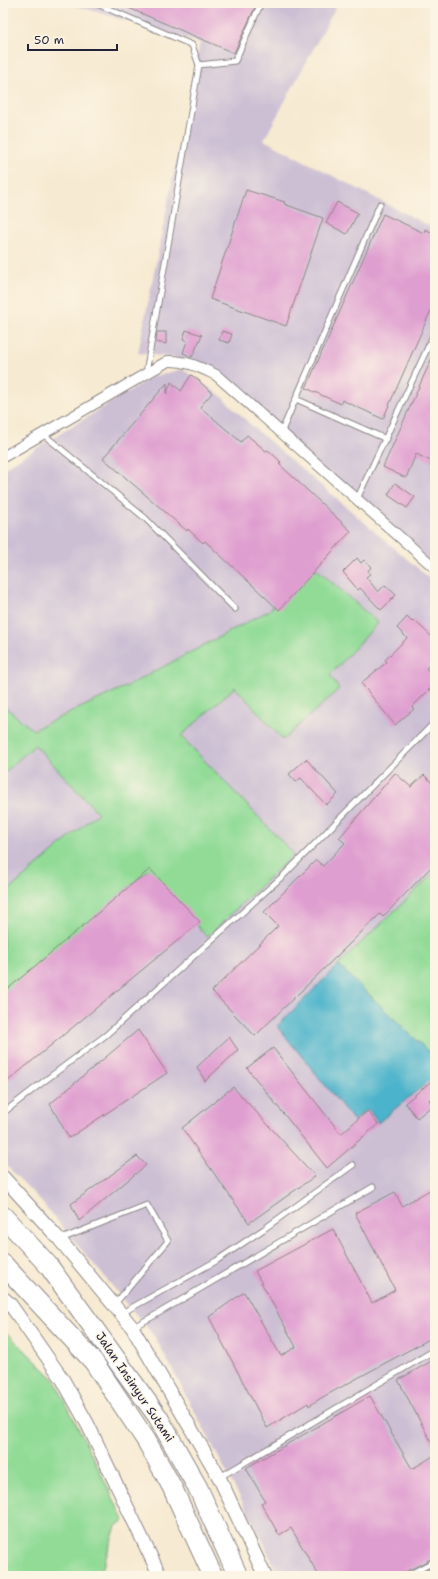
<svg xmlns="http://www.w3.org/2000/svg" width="438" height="1579" font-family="'Shantell Sans',sans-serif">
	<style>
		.industrial { fill: #ccbfd4 }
		.green { fill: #92db97; stroke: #5a7e69 }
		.water { fill: #4cb3cb; stroke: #376a83 }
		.building { fill: #df9ed0 }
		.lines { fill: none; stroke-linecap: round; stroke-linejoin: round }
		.service-casing { stroke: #8c8686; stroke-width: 7 }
		.minor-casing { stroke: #8c8686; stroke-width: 12 }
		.tertiary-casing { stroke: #8c8686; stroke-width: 15 }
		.motorway-casing { stroke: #8c8686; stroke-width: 21 }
		.service { stroke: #fff; stroke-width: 5 }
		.minor { stroke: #fff; stroke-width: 10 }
		.tertiary { stroke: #fff; stroke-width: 13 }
		.motorway { stroke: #fff; stroke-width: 19 }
		.labels { text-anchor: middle; stroke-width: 3; stroke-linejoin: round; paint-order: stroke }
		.street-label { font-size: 12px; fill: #22223b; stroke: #fcf5e5 }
	</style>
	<rect width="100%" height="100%" fill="#fcf5e5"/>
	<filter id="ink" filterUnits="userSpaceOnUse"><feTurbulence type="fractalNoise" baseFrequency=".025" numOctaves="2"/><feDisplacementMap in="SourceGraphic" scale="8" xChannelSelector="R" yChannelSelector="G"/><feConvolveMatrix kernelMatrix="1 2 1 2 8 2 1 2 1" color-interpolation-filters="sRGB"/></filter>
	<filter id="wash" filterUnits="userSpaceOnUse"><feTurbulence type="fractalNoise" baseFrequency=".012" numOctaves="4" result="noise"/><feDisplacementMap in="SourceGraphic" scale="16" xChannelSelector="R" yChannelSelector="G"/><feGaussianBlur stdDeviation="0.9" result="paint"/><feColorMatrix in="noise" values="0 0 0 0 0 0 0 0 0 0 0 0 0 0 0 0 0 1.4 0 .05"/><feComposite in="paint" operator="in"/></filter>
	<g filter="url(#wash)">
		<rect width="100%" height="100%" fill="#f7ead2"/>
		<g class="industrial">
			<path d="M67,3H338L264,140L435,229V567L198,361L138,353L200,43Z"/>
			<path d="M182,369L220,395L254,428L435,583V872L277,1026L368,1109L378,1122L435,1076V1576H278L262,1539L155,1337L38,1198L3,1162V998L148,870L293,855L181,736L235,687L283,740L339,689L330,675L309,562L270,610L127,686L33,731L3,705V469L152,377Z"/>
			<path d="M35,745L98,814L3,895V774Z"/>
		</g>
		<g class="green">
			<path d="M309,562L378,623L330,675L339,689L283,740L235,687L181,736L294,854L207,937L148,870L3,998V895L98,813L35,745L3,774V705L33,730L127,686L270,610Z"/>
			<path d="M435,872V1058L338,965Z"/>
			<path d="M3,1329L54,1379L124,1520L116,1526L100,1576H3Z"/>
		</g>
		<path class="water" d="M338,965L435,1058V1076L378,1123L368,1109L354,1121L277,1026Z"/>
		<g id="blocks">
			<g class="building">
				<path d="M117,3H257L234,53Z"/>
				<path d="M246,190L285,202L284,204L323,218L286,326L210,299Z"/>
				<path d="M337,202L358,213L347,234L326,223Z"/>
				<path d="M383,214L424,233L425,229L435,234V301L383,419L342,400L341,404L306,388Z"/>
				<path d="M186,330L202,335L192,357L183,353L187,341L183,339Z"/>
				<path d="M222,331L232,334L229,343L219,340Z"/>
				<path d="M157,332H166V344L156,342Z"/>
				<path d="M435,351V463L416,454L406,478L383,467Z"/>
				<path d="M191,375L200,381V382L212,393L200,407L241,442L247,435L266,451L268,450L281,462L279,464L351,531L279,610L205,541L203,543L188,529L187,531L103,458L167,383V394L171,382L181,391Z"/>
				<path d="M395,483L415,497L407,508L388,495Z"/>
				<path d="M357,558L361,563L364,560L371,567L368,571L370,574L366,577L378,592L385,585L396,595L381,610L360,588L358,590L343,572Z"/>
				<path d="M407,617L412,622L414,620L435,640V659L426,668L435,678V684L412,707L414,709L395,725L361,683L387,662L385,660L407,638L397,628Z"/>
				<path d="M306,759L338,794L326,805L301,778L296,782L289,774Z"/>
				<path d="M395,773L411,787L424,775L435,786V863L383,917L380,914L255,1036L212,991L278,926L264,912L316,860L323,866L345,843L339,838Z"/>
				<path d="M150,869L200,922L3,1085V993Z"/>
				<path d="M138,1030L167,1073L69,1138L50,1104Z"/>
				<path d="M229,1037L238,1050L205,1081L197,1067Z"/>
				<path d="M273,1048L341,1134L367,1111L378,1124L327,1168L247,1068Z"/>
				<path d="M435,1078V1101L432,1097L429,1100L433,1105L417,1118L405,1103Z"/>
				<path d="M233,1087L315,1176L249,1223L182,1128Z"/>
				<path d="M137,1156L146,1165L79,1221L71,1204Z"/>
				<path d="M435,1187V1336L321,1398L309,1406L308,1403L267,1428L209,1317L244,1292L281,1356L296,1347L255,1271L333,1229L372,1303L395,1290L355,1213L395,1192L402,1206Z"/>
				<path d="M435,1359V1449L398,1380Z"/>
				<path d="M370,1396L412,1469L435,1455V1557L405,1572L403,1576H319L291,1528L279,1535L261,1503L265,1501L246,1468Z"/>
				<path d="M435,1566V1576H415Z"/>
			</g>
		</g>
	</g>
	<g filter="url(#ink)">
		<use href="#blocks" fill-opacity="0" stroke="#8c8686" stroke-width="1"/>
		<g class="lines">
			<defs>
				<g id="service">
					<path d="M95,3L192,45L199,65L146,373"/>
					<path d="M199,65L235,61L261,3"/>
					<path d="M296,399L386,439"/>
					<path d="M281,433L380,204"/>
					<path d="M43,434L145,518L235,609"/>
					<path d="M357,499L435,332"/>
					<path d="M3,1113L39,1085L106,1035L285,874L435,722"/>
					<path d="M61,1239L147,1205L168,1241L114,1305"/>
					<path d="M122,1313L216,1261L264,1229L353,1165"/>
					<path d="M133,1327L152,1317L373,1187"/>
					<path d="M220,1477L435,1350"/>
					<path d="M407,1576L435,1561"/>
				</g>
				<path id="minor" d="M3,457L168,361C186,360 201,368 216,375L435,568"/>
				<g id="tertiary">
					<path d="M3,1177L60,1240L132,1327L219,1477L265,1576"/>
					<path d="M3,1298L10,1304L63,1380L88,1425L160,1576"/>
				</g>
				<g id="motorway">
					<path d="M3,1216L48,1265L158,1417L198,1488L238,1576"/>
					<path d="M3,1264L93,1361L146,1440L172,1487L213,1576"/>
				</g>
			</defs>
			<use href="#service" class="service-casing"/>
			<use href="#minor" class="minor-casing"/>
			<use href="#tertiary" class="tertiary-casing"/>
			<use href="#motorway" class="motorway-casing"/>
			<use href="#service" class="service"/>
			<use href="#minor" class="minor"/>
			<use href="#tertiary" class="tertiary"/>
			<use href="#motorway" class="motorway"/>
		</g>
	</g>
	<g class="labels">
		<g class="street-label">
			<text transform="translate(135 1387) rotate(56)" y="4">Jalan Insinyur Sutami</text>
		</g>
	</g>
	<rect width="438" height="1579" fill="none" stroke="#fcf5e5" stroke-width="16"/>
	<path d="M28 44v6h89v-6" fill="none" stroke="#22223b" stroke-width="2"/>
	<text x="34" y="44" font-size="12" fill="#22223b" stroke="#fcf5e5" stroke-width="3" paint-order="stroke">50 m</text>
</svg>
